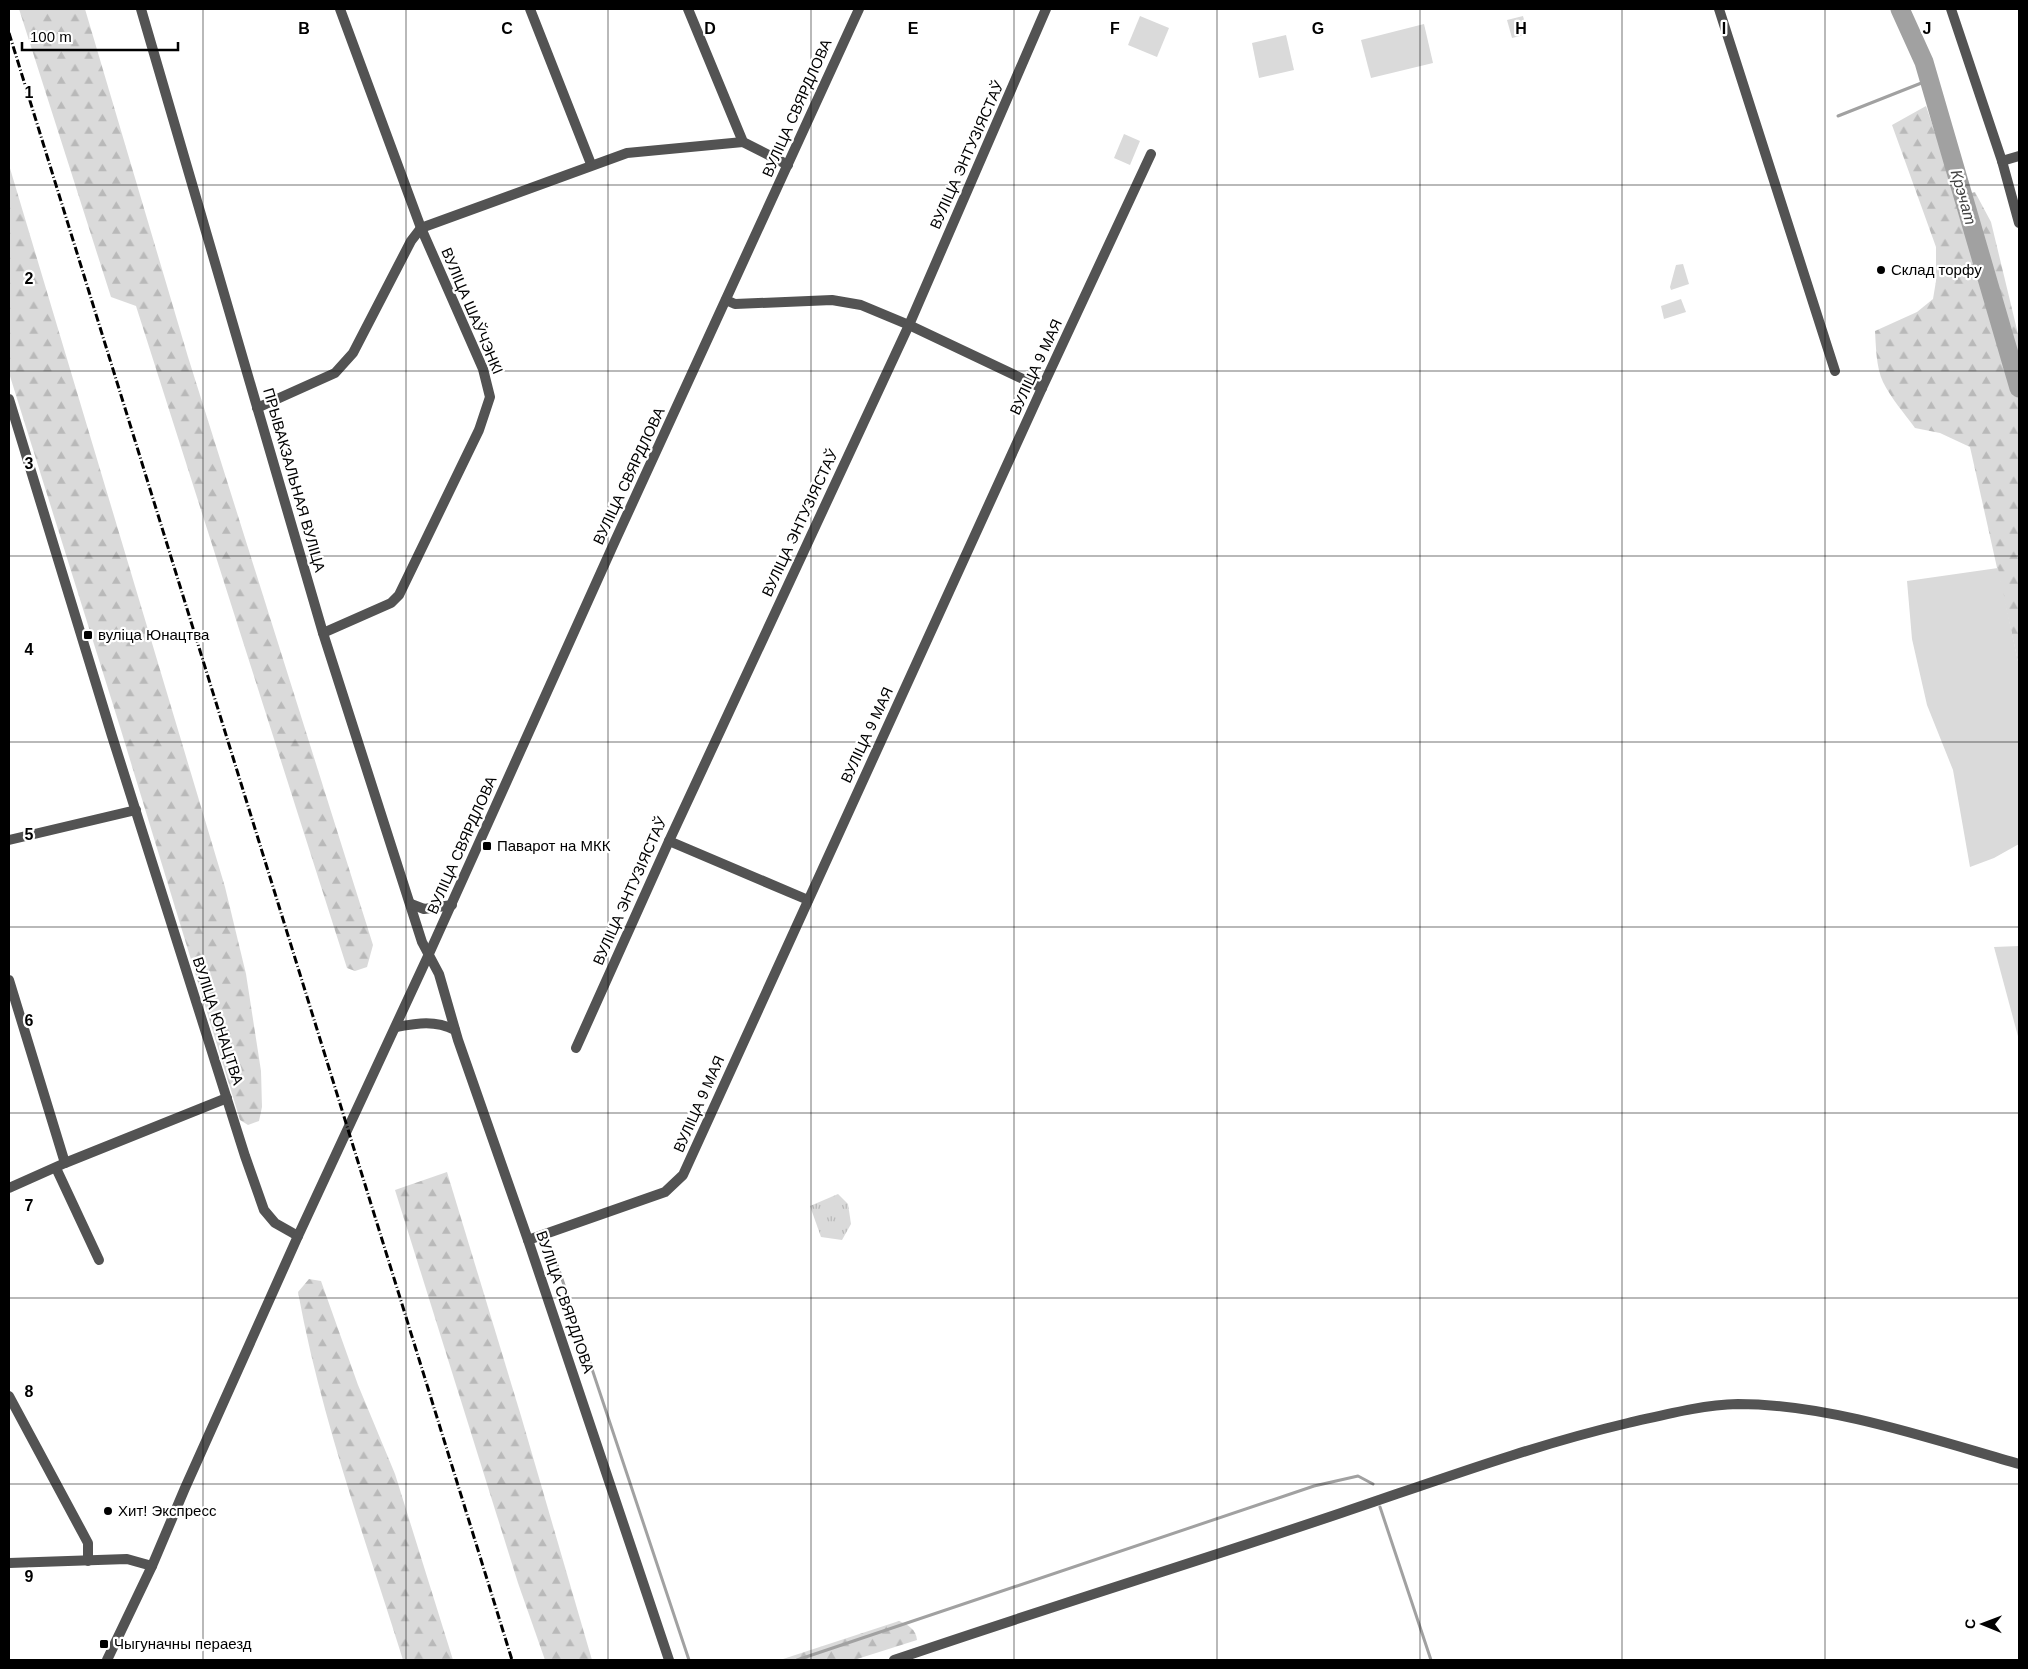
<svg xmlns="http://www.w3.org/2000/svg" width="2028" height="1669" font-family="Arial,sans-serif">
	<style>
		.grass { fill: url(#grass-tufts) }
		.forest { fill: url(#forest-firs) }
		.green { fill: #dadada }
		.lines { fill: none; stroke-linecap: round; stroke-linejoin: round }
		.stream { stroke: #a1a1a1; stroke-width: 3 }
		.river { stroke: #a1a1a1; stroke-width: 19 }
		.minor { stroke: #535353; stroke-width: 10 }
		.tertiary { stroke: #535353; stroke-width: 10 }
		.rail { stroke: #000; stroke-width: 3; stroke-dasharray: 8 2.5 1 2.5; stroke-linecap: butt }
		.grid { fill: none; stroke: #000; stroke-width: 1; stroke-opacity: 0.55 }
		.poi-dot { fill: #000; stroke: #fff; stroke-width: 2 }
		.labels { text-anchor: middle; stroke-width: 4.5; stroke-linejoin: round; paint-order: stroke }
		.street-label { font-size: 15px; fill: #000; stroke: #fff }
		.poi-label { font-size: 15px; fill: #000; stroke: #fff; text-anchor: start }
		.water-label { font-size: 16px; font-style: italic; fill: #424242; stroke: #fff }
		.grid-label { font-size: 16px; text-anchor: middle; font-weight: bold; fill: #000; stroke: #fff; stroke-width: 4.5; stroke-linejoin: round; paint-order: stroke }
	</style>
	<defs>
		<pattern id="grass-tufts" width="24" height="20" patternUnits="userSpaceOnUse" patternTransform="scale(1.25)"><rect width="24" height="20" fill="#dadada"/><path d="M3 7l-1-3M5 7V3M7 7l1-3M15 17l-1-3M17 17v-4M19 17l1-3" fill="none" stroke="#b9b9b9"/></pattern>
		<pattern id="forest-firs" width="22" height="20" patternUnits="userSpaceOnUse" patternTransform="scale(1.25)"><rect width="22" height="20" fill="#dadada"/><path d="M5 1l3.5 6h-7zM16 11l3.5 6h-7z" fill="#b9b9b9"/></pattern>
	</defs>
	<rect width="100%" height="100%" fill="#fff"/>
	<path class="grass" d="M838,1194L848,1204L851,1224L842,1240L821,1237L810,1206Z"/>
	<g class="forest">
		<path d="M19,9H85L188,357L373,945L367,967L355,971L347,968L136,306L111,297Z"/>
		<path d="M1926,106L1957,197L1975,192L1991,222L2019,338V666L1970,447L1940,433L1915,428C1904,413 1891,398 1883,382C1876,367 1876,347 1875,331L1917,312L1933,299L1936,281V247L1892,125Z"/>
		<path d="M9,165L225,887L246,974L261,1071L262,1107L259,1121L248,1125L240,1120L120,727L9,373Z"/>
		<path d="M447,1172L521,1416L592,1660H545L518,1583L395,1190Z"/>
		<path d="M309,1279L321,1281L358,1385L395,1474L453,1660H403C365,1538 321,1418 298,1292Z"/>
		<path d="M899,1621C908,1625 916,1629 917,1640L854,1660H780Z"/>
	</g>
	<g class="green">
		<path d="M1140,16L1169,28L1157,57L1128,45Z"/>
		<path d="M1523,16L1528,34L1512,38L1507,20Z"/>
		<path d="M1424,24L1433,63L1371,78L1361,40Z"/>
		<path d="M1286,35L1294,70L1259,78L1252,43Z"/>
		<path d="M1124,134L1140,141L1130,165L1114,158Z"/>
		<path d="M1683,264L1689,284L1671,290L1670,287L1676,265Z"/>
		<path d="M1681,299L1686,312L1664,319L1661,306Z"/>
		<path d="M1998,568L2019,666V844L1994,858L1970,867L1953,770L1927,705L1912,639L1907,581Z"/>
		<path d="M2019,946V1040L1994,947Z"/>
	</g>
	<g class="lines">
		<g class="stream">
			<path d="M1838,116L1929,80"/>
			<path d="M551,1246L689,1660"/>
			<path d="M1380,1507L1431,1660"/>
			<path d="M797,1660L1314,1486L1358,1476L1373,1484"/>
		</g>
		<path class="river" d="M1900,9L1924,62L2019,388"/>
		<g class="minor">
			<path d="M530,9L591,164"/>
			<path d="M688,9L743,142L788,165"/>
			<path d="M1719,9L1835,371"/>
			<path d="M1951,9L2002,161L2019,223"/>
			<path d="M2002,161L2019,156"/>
			<path d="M726,300L735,304L832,300L861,305L909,325L1042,388"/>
			<path d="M257,408L335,373L353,353L411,241L421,228L627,153L743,142"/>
			<path d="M323,633L391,603L399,595L479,430L490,397L483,369L421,228L340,9"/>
			<path d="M9,840L136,810"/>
			<path d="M669,841L808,900"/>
			<path d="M9,980L65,1163"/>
			<path d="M576,1048L669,841L909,325L1046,9"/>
			<path d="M56,1168L99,1260"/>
			<path d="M9,1188L65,1163L227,1098"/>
			<path d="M528,1240L665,1192L683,1175L1042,388L1151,154"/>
			<path d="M9,1396L88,1543V1561"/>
		</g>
		<g class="tertiary">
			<path d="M141,9L323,633L422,942L439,974L458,1040L528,1240L669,1660"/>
			<path d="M9,399L112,736L245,1156L264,1210L275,1223L298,1236"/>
			<path d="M411,904L424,909L452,905"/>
			<path d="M396,1027C418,1023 435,1020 455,1030"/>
			<path d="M9,1563L127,1559L152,1566"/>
			<path d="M107,1660L152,1566L185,1488L298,1236L428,956L615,541L859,9"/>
			<path d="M894,1660C1043,1609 1193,1563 1341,1513C1436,1481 1530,1446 1628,1423C1664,1415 1700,1405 1738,1404C1830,1404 1931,1439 2019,1464"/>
		</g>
		<path class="rail" d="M9,33L512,1660"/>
	</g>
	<path class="grid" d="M203,9V1660M406,9V1660M608,9V1660M811,9V1660M1014,9V1660M1217,9V1660M1420,9V1660M1622,9V1660M1825,9V1660M9,185H2019M9,371H2019M9,556H2019M9,742H2019M9,927H2019M9,1113H2019M9,1298H2019M9,1484H2019"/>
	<g class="poi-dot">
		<circle cx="1881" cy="270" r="5"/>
		<rect x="83" y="630" width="10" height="10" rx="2.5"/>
		<rect x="482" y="841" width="10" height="10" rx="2.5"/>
		<circle cx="108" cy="1511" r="5"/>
		<rect x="99" y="1639" width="10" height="10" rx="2.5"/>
	</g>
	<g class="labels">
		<g class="street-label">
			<text transform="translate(797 108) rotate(-66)" y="5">ВУЛІЦА СВЯРДЛОВА</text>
			<text transform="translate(967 155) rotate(-66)" y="5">ВУЛІЦА ЭНТУЗІЯСТАЎ</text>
			<text transform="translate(472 311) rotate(67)" y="5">ВУЛІЦА ШАЎЧЭНКІ</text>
			<text transform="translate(1036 367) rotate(-65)" y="5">ВУЛІЦА 9 МАЯ</text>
			<text transform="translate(629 476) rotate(-65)" y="5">ВУЛІЦА СВЯРДЛОВА</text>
			<text transform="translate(294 480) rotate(74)" y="5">ПРЫВАКЗАЛЬНАЯ ВУЛІЦА</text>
			<text transform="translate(800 523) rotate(-65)" y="5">ВУЛІЦА ЭНТУЗІЯСТАЎ</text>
			<text transform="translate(867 735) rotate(-65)" y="5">ВУЛІЦА 9 МАЯ</text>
			<text transform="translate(462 845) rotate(-66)" y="5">ВУЛІЦА СВЯРДЛОВА</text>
			<text transform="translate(630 891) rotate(-66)" y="5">ВУЛІЦА ЭНТУЗІЯСТАЎ</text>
			<text transform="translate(218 1021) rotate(72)" y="5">ВУЛІЦА ЮНАЦТВА</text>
			<text transform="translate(699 1104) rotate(-66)" y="5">ВУЛІЦА 9 МАЯ</text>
			<text transform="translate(565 1302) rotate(71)" y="5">ВУЛІЦА СВЯРДЛОВА</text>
		</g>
		<g class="poi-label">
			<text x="1891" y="275">Склад торфу</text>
			<text x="98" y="640">вуліца Юнацтва</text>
			<text x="497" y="851">Паварот на МКК</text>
			<text x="118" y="1516">Хит! Экспресс</text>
			<text x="114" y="1649">Чыгуначны пераезд</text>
		</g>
		<g class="water-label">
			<text transform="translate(1964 197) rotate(74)" y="6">Крэчат</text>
		</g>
	</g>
	<g class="grid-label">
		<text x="304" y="34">B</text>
		<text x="507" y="34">C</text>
		<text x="710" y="34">D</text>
		<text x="913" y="34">E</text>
		<text x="1115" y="34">F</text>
		<text x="1318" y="34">G</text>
		<text x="1521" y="34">H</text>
		<text x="1724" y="34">I</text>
		<text x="1927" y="34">J</text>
		<text x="29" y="98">1</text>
		<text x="29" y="284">2</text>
		<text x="29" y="469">3</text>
		<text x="29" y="655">4</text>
		<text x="29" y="840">5</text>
		<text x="29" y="1026">6</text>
		<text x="29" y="1211">7</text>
		<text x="29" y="1397">8</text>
		<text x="29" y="1582">9</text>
	</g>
	<rect width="2028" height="1669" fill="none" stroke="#000000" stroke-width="20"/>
	<g transform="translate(1983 1624) rotate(271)" stroke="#ffffff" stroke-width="4" paint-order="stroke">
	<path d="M0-4L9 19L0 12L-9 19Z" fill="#000000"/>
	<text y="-8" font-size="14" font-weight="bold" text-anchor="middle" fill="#000000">С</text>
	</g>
	<path d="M22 42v8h156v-8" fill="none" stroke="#000000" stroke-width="2.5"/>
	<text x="30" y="42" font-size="15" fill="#000000" stroke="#ffffff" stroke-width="4" paint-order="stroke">100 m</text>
</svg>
